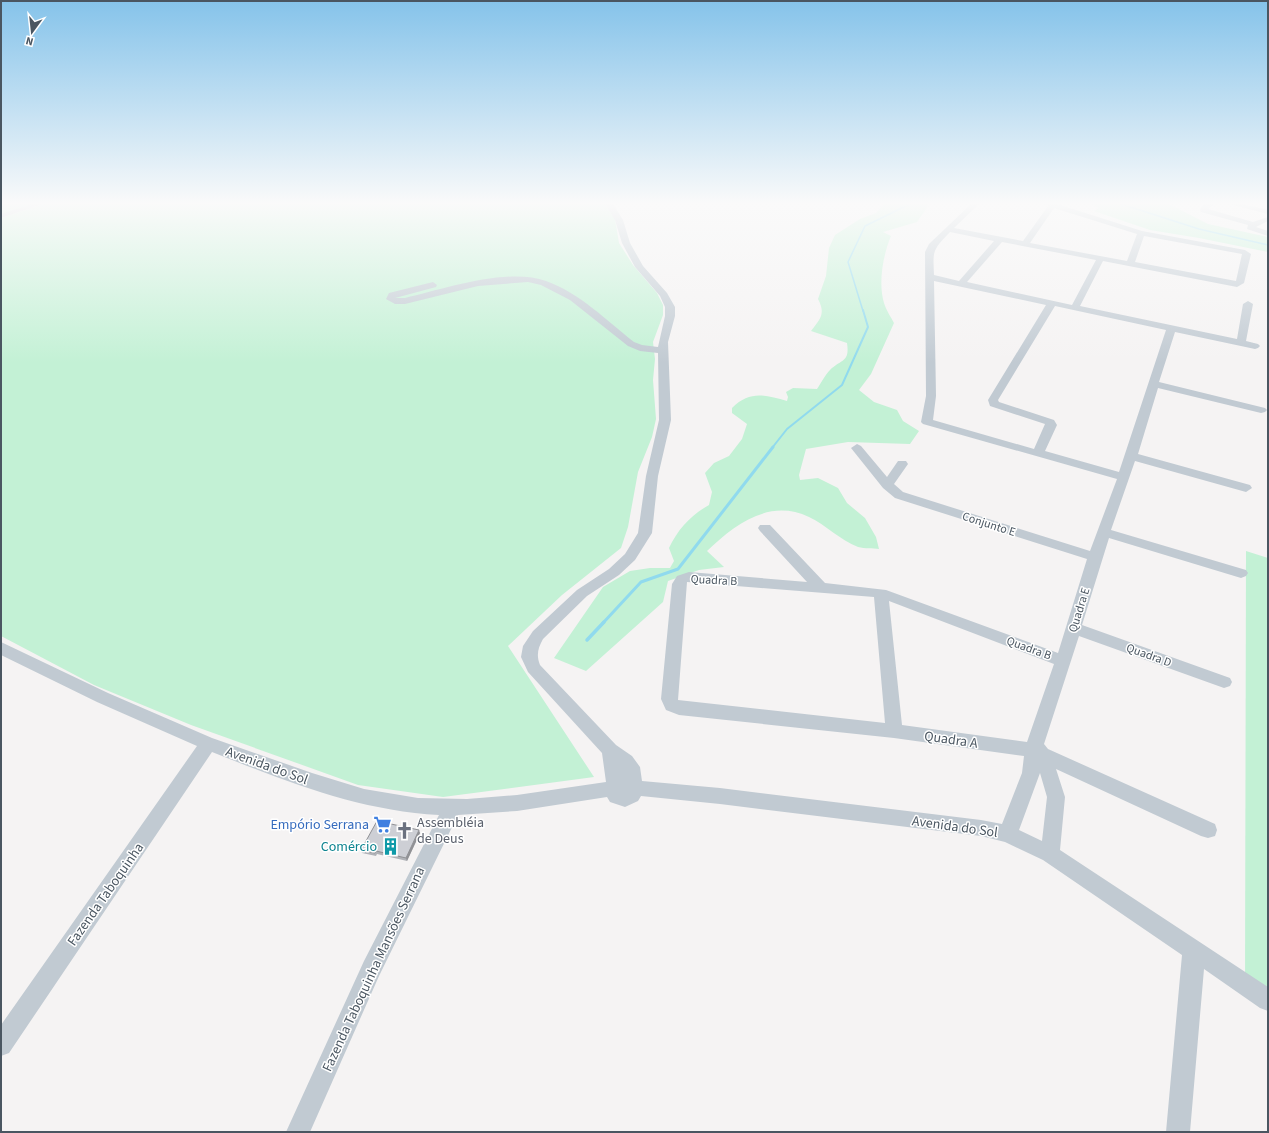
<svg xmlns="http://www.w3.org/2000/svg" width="1269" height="1133" font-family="'Source Sans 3',sans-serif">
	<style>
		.green { fill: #c3f1d5 }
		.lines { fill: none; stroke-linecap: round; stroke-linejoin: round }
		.stream-far3 { stroke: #90daee; stroke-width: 1.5 }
		.stream-far2 { stroke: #90daee; stroke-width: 2 }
		.stream-far1 { stroke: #90daee; stroke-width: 3 }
		.stream { stroke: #90daee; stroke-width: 3.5 }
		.minor { fill: #c1cad2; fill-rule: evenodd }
		.wall { fill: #b0b2b7 }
		.shaded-wall { fill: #909195 }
		.building { fill: #cdcfd5; stroke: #909195 }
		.labels { text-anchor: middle; stroke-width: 3; stroke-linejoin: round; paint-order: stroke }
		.street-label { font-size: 12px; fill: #4a5661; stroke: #fff }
		.near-street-label { font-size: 14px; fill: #4a5661; stroke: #fff }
		.near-worship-label { font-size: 14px; fill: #5b616d; stroke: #fff; text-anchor: start }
		.near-shop-label { font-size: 14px; fill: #366cbe; stroke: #fff; text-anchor: end }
		.near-culture-label { font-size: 14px; fill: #0d838f; stroke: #fff; text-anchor: end }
	</style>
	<rect width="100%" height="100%" fill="#f5f3f3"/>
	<g class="green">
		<path d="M1,204H35L1,215Z"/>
		<path d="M44,204H605L615,219L619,243L633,265L657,293L663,305V315L653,342L655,359L653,380L656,419L652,437L638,472L628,527L621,548L562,595L508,646L594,777L443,797L358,785L191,725L94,685L1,636V218Z"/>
		<path d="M884,204H928L926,209L917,222L883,232L891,236C883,255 878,283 884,303C886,310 891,317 894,323L871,374L859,390L874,402L897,410L903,421L919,431L910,444L848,442L806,449L799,475L800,480L818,478L838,488L847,503L865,518L876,537L879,549C873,548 865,549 858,547C840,540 826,525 809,517C769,498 734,525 707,551L724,567L699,570L668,581L663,602L586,671L554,658L603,587L630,571L650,568H670L674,561L669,548C678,529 691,515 709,505L712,492L705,473L714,463L729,456L742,439L747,424L732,413V408C750,390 765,395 787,401L788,397L786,392L793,388L817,389C821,383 825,375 830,370C841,359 850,363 847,343L811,331C820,319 826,314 818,299L826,276L829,248L835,235L860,219L876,213Z"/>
		<path d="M1091,204H1169L1208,224L1268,237V252L1199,238L1150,230L1094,211L1099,208Z"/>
		<path d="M1246,551L1268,558V998L1245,986Z"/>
	</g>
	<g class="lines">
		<g class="stream-far3">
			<path d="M1121,204L1199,229L1268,245"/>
			<path d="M863,311L848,262L865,226L910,204"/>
		</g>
		<path class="stream-far2" d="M772,448L787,429L842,385L868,327L863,310"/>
		<path class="stream-far1" d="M603,623L641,582L678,569L773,447"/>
		<path class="stream" d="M587,640L604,622"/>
		<g class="minor">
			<path d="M32,204H43L1,218V214Z"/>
			<path d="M605,204H613L623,220L630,243L643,266L667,293L675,307V316L668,342L671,420L658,476L652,533L635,560L619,575L587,596L543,639C538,648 536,655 540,665L616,745L632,756L640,767L642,781L720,788L981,820L1002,824L1022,773L1024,756L894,738L679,715L666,710L661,699L672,584L677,576L689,572L807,582L760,531L758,528L760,525H770L825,583L886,590L1058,653L1087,559L895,498L883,488L851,448L857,444L861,446L887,477L898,461H906L908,464L894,484L903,492L1090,551L1117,479L923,424L921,422L926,396L925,252L929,244L971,204H979L954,228L1023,241L1048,206L1046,204H1057L1142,231L1245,250L1251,254L1244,283L1237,287L1103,261L1080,306L1237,339L1243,304L1248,301L1253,304L1246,341L1258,344L1260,346L1258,348L1255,349L1175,332L1159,382L1265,408L1267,410L1265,412L1261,413L1158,388L1138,454L1250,485L1252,488L1246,492L1135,461L1111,530L1246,570L1248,573L1246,576L1241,578L1109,538L1082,625L1230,678L1232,682L1230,686L1224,688L1079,636L1044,744L1048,749L1215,824L1217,830L1215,836L1208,838L1201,836L1056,769L1065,797L1060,850L1268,987V1011L1260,1008L1204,969L1190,1132H1166L1182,955L1043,860L1005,842L981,836L720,804L641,796L638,801L625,807L610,802L607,797L517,811L458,815L379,976L310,1132H286L364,961L439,815C359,811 285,781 212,752L9,1053L1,1056V1025L197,746L97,702L1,655V642L108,693L212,738L312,773L364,789L418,798L467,799L517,795L606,782L602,753L528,672L521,657L523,646L533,631L577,590L609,569L625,554L638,533L646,476L659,420L658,353L640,351L628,346L570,300L541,285L528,282L478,286L405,304H395L386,299L389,293L433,282L437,285L436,287L395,298H405C444,289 508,267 546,281C580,293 607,321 634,342L642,345L658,347L665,316V307L660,296L635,267L622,243L615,220ZM1054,208L1137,234L1127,261L1030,243ZM950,232L994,241L959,281L934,275C933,250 932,251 950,232ZM1144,236L1242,254L1236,281L1135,262ZM1002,242L1096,260L1072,305L967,282ZM934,281L1046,305L988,400L990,406L1045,424L1034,449L933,420L936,396ZM1055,306L1166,330L1119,472L1045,451L1057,425L1054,420L999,402L998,400ZM687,582L874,597L885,723L678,700ZM889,601L1054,664L1027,742L902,725ZM1040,773L1047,797L1042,841L1019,830Z"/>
			<path d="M1203,204H1215L1208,209L1253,222L1268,217V221L1256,227L1268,231V236L1247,229L1248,225L1201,212L1200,210Z"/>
			<path d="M1229,204H1242L1268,210V214Z"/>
		</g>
	</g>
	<path class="wall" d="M420,833L407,861L377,854L376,856L362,853L361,850Z"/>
	<path class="shaded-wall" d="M419,830L420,833L407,861L406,858Z"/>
	<path class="building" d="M377,821L419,830L406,858L376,851L375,853L361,850Z"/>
	<linearGradient id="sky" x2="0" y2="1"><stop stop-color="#85c3ea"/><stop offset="0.56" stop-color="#fafafa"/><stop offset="1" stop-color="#fafafa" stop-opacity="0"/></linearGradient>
	<rect width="1269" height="363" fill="url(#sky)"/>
	<defs>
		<symbol id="supermarket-bare" viewBox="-9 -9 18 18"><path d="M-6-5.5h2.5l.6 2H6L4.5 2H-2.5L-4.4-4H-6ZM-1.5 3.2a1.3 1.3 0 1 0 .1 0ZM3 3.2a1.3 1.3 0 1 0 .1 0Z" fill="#3f7fe0" stroke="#fff" stroke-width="2.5" paint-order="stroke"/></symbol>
		<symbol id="church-bare" viewBox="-9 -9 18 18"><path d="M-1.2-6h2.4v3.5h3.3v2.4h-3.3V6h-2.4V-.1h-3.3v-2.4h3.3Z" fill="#6b7280" stroke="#fff" stroke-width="2.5" paint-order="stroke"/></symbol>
		<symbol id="building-bare" viewBox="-9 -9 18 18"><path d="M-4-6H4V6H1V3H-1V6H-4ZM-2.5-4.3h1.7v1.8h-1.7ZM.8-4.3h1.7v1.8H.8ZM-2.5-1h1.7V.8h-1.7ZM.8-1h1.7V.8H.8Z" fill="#0f9aa8" stroke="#fff" stroke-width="2.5" paint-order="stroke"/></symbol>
	</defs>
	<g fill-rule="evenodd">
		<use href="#supermarket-bare" x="370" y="812" width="25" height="25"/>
		<use href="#church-bare" x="392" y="818" width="25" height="25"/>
		<use href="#building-bare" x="378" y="834" width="25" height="25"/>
	</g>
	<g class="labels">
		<g class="street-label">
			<text transform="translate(989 524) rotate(18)" y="4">Conjunto E</text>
			<text transform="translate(714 580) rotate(3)" y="4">Quadra B</text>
			<text transform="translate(1079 610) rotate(-73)" y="4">Quadra E</text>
			<text transform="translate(1029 648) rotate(20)" y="4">Quadra B</text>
			<text transform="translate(1149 655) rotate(20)" y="4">Quadra D</text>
		</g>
		<g class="near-street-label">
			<text transform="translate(951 739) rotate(8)" y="5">Quadra A</text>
			<text transform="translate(267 765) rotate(20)" y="5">Avenida do Sol</text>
			<text transform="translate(955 826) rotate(8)" y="5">Avenida do Sol</text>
			<text transform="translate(105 894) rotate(-55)" y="5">Fazenda Taboquinha</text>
			<text transform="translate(373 969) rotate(-65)" y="5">Fazenda Taboquinha Mansões Serrana</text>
		</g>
		<g class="near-worship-label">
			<text x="417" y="827">Assembléia<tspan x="417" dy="16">de Deus</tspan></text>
		</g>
		<g class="near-shop-label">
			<text x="369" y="829">Empório Serrana</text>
		</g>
		<g class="near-culture-label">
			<text x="377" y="851">Comércio</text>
		</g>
	</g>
	<rect width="1269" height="1133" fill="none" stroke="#4a5661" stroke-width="4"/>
	<g transform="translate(32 32) rotate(195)" stroke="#ffffff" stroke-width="3" paint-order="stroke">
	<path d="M0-3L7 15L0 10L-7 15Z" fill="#4a5661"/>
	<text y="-6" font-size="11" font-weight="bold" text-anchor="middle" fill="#4a5661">N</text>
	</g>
</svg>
